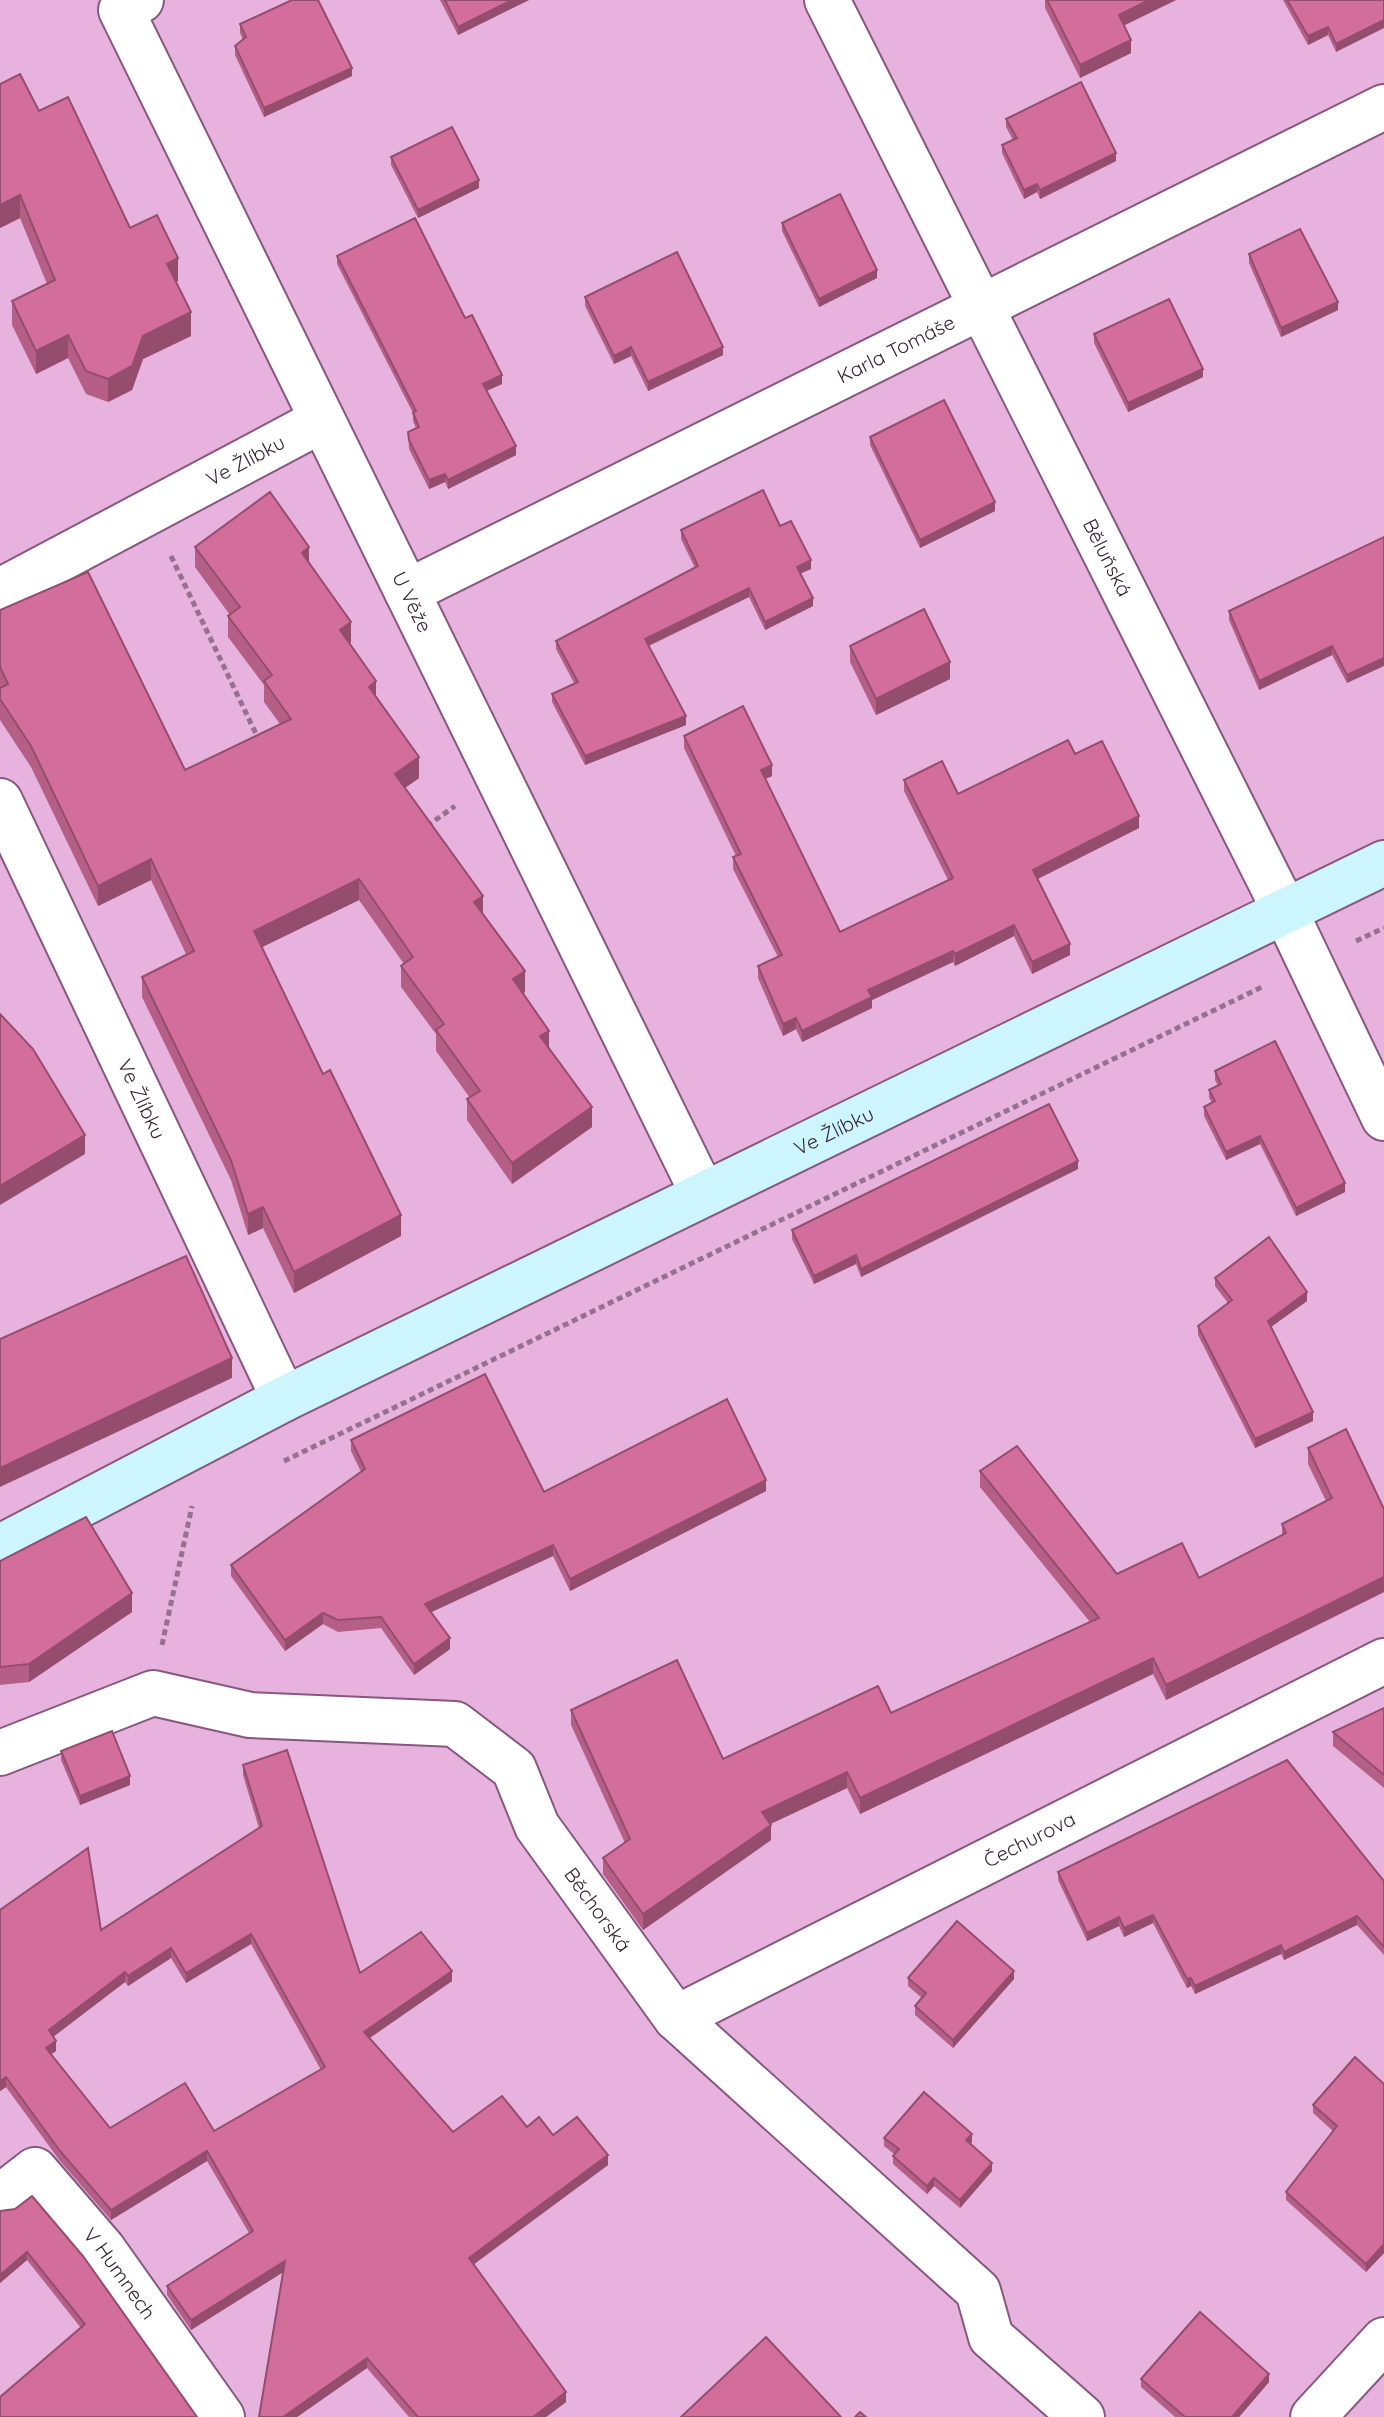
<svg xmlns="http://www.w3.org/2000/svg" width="1384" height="2417" font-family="Quicksand,sans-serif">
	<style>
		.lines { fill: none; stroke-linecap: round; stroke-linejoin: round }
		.street-casing { stroke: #87577f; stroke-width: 48 }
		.secondary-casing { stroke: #87577f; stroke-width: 48 }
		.path { stroke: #95708f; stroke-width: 5; stroke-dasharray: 6 4; stroke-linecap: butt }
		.street { stroke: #fff; stroke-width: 44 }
		.secondary { stroke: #ccf5fd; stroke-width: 44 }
		.wall { fill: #b55f86; fill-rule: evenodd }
		.shaded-wall { fill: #944d6d }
		.building { fill: #d36e9c; stroke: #944d6d; stroke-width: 2; fill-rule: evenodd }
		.labels { text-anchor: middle; stroke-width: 6; stroke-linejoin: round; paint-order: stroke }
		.street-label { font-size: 20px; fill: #372334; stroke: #f8dcf2 }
	</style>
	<rect width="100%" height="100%" fill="#e7b2dd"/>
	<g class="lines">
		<defs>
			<g id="street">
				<path id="s1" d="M141,0L121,10L703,1194"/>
				<path id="s2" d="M827,0L1285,911L1384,1118"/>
				<path id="s3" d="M0,591L322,420"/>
				<path id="s4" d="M407,592L1384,107"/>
				<path id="s5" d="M0,801L284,1399"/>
				<path id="s6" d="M0,1753L153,1693L250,1715L455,1724L514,1769L537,1826L676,2018L978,2291L991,2337L1082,2417"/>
				<path id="s7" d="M676,2018L1384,1661"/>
				<path id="s8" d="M0,2197L35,2170L103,2249L222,2417"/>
				<path d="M1313,2417L1384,2340"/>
			</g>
			<g id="secondary">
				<path id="s9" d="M0,1547L284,1399L1384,863"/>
			</g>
		</defs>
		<use href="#street" class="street-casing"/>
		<use href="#secondary" class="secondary-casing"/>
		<g class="path">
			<path d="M171,556L258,738"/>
			<path d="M427,826L455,806"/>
			<path d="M1356,941L1384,928"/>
			<path d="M284,1461L1264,986"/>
			<path d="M162,1645L192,1506"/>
		</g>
		<use href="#street" class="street"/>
		<use href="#secondary" class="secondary"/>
	</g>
	<g class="wall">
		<path d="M440,0H529L458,35Z"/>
		<path d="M1045,0H1176L1124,25L1131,53L1080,78L1045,8Z"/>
		<path d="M1283,0H1384L1336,52L1328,35L1308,45Z"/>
		<path d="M240,24L352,76L264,117L235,55V46L243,40L240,33Z"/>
		<path d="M39,111L130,228L178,281L176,282L191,336L143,359L132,390L108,402L86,394L68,358L36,374L12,325V301L47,284L20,218L0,228Z"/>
		<path d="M1006,119L1116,161L1040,199L1037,192L1024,199L1002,153V145L1013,140L1006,127Z"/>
		<path d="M391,157L479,188L418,218L391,165Z"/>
		<path d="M782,223L877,278L819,307L782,231Z"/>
		<path d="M1249,254L1338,310L1281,337L1249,263Z"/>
		<path d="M337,256L465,318L502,384L487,391L516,455L448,489L445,482L429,489L409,449L408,432L416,428L413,421V413L337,264Z"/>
		<path d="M585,297L723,355L648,391L631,356L614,364L585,306Z"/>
		<path d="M1094,334L1203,377L1128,412L1094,343Z"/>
		<path d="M870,437L995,511L920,548L870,445Z"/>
		<path d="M780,526L811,569L801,573L813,606L765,630L749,597L649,646L686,725L585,765L552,702V694L574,683L556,649V641L695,568L681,539V530Z"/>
		<path d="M1384,537L1347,683L1332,655L1259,690L1229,620V611Z"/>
		<path d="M195,547L309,563L351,642L350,644L376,697L419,778L405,788L483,913L525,992L522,993L549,1048L592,1127L512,1184L467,1120V1099L470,1098L436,1051V1034L401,987V966L404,964L359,900L262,947L401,1236L294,1293L263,1228L248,1235L231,1180L142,997V977L186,954L151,880L98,906L31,767L0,720V610L185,770L280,724L264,702V685L228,637V616L230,615L195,567Z"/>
		<path d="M850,646L950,679L876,715L850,662Z"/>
		<path d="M684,736L772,776L765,779L840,932L948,880L904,791V780L958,794L1075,754L1139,828L1038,879L1070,955L1032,974L1014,936L955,966L953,962L872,1000V1008L802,1042L796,1029L783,1036L758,978V966L778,957L733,869V857L736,856L684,748Z"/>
		<path d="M1215,1071L1345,1192L1296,1216L1260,1144L1226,1160L1204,1116V1107L1212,1103L1209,1098V1090L1218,1086L1215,1080Z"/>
		<path d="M1078,1169L861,1277L856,1264L814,1284L792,1239V1230Z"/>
		<path d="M1215,1278L1307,1301L1271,1327L1313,1421L1255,1448L1198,1335V1326L1228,1303L1215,1286Z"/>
		<path d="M351,1440L544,1492L766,1491L570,1591L553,1556L431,1612L450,1649L414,1675L381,1628L338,1632L323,1624L285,1651L231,1576V1565L361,1472L351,1451Z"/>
		<path d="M1308,1448L1384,1509V1592L1166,1700L1153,1674L860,1814L847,1788L770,1824L771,1840L643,1930L603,1874V1858L625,1843L571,1725V1710L723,1759L891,1713L1090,1622L980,1487V1471L1117,1574L1199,1578L1282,1536V1524L1326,1501L1308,1464Z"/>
		<path d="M0,1561L132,1612L29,1682L0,1685Z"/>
		<path d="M1384,1708V1788L1333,1746V1732Z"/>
		<path d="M61,1751L130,1785L80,1805L61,1760Z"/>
		<path d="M243,1765L360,1973L452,1981L369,2038L453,2132L527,2127L553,2135L608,2165L473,2264L566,2402L546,2417H409L367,2368L297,2417H259L283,2272L191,2330L167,2295V2286L249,2233L207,2161L111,2220L60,2161L6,2087L0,2091V1910L101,1930L259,1828L243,1775ZM251,1944L321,2070L214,2131L110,2128L51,2054L56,2051L53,2037L125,1982L128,1986L171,1958L186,1983Z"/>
		<path d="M1058,1872L1384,1881V1955L1357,1925L1284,1960L1281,1954L1195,1994L1191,1986L1187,1988L1153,1923L1124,1937L1119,1926L1087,1941L1058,1880Z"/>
		<path d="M908,1978L1014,1979L953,2048L915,2015V2006L922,1998L908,1986Z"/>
		<path d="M1384,2084V2253L1366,2272L1286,2200V2192L1333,2131L1313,2113V2105Z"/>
		<path d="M884,2138L972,2142L970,2144L992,2171L960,2208L934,2186L927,2194L893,2164V2156L894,2154L884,2146Z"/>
		<path d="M0,2211L197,2417L81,2328L27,2260L0,2283Z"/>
		<path d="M1141,2379L1269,2382L1239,2417H1175L1141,2387Z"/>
	</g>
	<g class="shaded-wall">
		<path d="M512,0H529L458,35V27Z"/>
		<path d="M1149,0H1176L1119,28V15Z"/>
		<path d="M1384,20V28L1336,52V44Z"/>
		<path d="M1328,27V35L1308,45V36Z"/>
		<path d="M1131,40V53L1080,78V65Z"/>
		<path d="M352,68V76L264,117V108Z"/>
		<path d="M1116,153V161L1040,199V190Z"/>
		<path d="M479,180V188L418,218V210Z"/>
		<path d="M1037,184V192L1024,199V190Z"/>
		<path d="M20,195V218L0,228V205Z"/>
		<path d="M178,258V281L167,287V264Z"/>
		<path d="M877,270V278L819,307V299Z"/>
		<path d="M1338,302V310L1281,337V328Z"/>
		<path d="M191,312V336L143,359L132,390L108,402V379L143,336Z"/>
		<path d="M68,335V358L36,374V351Z"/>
		<path d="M631,347V356L614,364V356Z"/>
		<path d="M723,347V355L648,391V382Z"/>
		<path d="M1203,369V377L1128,412V403Z"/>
		<path d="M502,375V384L483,392V384Z"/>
		<path d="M516,446V455L448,489V480Z"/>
		<path d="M445,474V482L429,489V480Z"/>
		<path d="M995,502V511L920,548V540Z"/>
		<path d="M309,547V568L302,553Z"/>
		<path d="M811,560V569L797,575V567Z"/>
		<path d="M749,588V597L645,647V639Z"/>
		<path d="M813,598V606L765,630V622Z"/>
		<path d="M351,622V642L340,650V630Z"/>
		<path d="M1332,646V655L1259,690V681Z"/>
		<path d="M1384,658V666L1347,683V675Z"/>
		<path d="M950,662V679L876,715V699Z"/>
		<path d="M376,681V702L369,687Z"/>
		<path d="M686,716V725L585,765V756Z"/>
		<path d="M419,757V778L395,795V774Z"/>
		<path d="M772,765V776L761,781V770Z"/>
		<path d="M1139,816V828L1033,881V870Z"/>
		<path d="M151,859V880L98,906V886Z"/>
		<path d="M359,879V900L254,951V931Z"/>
		<path d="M483,896V916L474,902Z"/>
		<path d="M1014,925V936L955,966V954Z"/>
		<path d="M1070,944V955L1032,974V962Z"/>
		<path d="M953,951V962L872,1000V1008L802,1042V1031L868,990Z"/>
		<path d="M525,971V992L513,1000V979Z"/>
		<path d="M796,1018V1029L783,1036V1024Z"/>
		<path d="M549,1031V1052L540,1036Z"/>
		<path d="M592,1107V1127L512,1184V1163Z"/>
		<path d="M85,1135V1154L0,1205V1186Z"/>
		<path d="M1260,1136V1144L1226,1160V1152Z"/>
		<path d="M1078,1161V1169L861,1277V1269Z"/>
		<path d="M1345,1183V1192L1296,1216V1208Z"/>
		<path d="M263,1207V1228L248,1235V1214Z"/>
		<path d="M401,1215V1236L294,1293V1272Z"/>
		<path d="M856,1255V1264L814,1284V1276Z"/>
		<path d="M1307,1292V1301L1268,1329V1321Z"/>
		<path d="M232,1358V1378L0,1487V1468Z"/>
		<path d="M1313,1412V1421L1255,1448V1439Z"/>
		<path d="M766,1480V1491L570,1591V1579Z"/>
		<path d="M553,1545V1556L425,1615V1604Z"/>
		<path d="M1384,1577V1592L1166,1700V1685Z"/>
		<path d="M132,1593V1612L29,1682V1664Z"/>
		<path d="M323,1613V1624L285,1651V1640Z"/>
		<path d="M450,1638V1649L414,1675V1664Z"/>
		<path d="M1153,1658V1674L860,1814V1798Z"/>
		<path d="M847,1772V1788L762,1828V1812Z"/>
		<path d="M130,1776V1785L80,1805V1796Z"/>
		<path d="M771,1825V1840L643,1930V1914Z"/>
		<path d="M1153,1915V1923L1124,1937V1928Z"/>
		<path d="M1357,1916V1925L1284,1960V1952Z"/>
		<path d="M1119,1917V1926L1087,1941V1933Z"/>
		<path d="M251,1934V1944L186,1983V1973Z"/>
		<path d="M1281,1945V1954L1195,1994V1986Z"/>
		<path d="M171,1948V1958L128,1986V1976Z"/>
		<path d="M452,1971V1981L364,2042V2032Z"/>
		<path d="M1014,1971V1979L953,2048V2040Z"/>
		<path d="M125,1972V1982L49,2040V2030Z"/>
		<path d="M1191,1978V1986L1187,1988V1979Z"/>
		<path d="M56,2041V2051L46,2058V2048Z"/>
		<path d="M6,2077V2087L0,2091V2081Z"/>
		<path d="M972,2134V2142L966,2149V2140Z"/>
		<path d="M207,2151V2161L111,2220V2210Z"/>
		<path d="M608,2155V2165L469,2268V2258Z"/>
		<path d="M992,2163V2171L960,2208V2200Z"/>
		<path d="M934,2178V2186L927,2194V2186Z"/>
		<path d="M1384,2244V2253L1366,2272V2264Z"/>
		<path d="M27,2252V2260L0,2283V2275Z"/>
		<path d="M285,2261V2271L191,2330V2320Z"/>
		<path d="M367,2358V2368L297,2417H283Z"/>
		<path d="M1269,2374V2382L1239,2417H1232Z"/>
		<path d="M566,2392V2402L546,2417H533Z"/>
	</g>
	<g class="building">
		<path d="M292,0H318L352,68L264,108L235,46L246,37L240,24Z"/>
		<path d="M445,0H512L458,27Z"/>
		<path d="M1047,0H1149L1119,15L1131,40L1080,65Z"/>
		<path d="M1287,0H1384V20L1336,44L1328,27L1308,36Z"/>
		<path d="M20,74L39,111L68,97L130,228L157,215L178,258L167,264L191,312L143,336L132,366L108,379L86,371L68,335L36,351L12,301L55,280L20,195L0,205V84Z"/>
		<path d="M1081,82L1116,153L1040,190L1037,184L1024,190L1002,145L1017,138L1006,119Z"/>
		<path d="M452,127L479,180L418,210L391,157Z"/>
		<path d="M840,194L877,270L819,299L782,223Z"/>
		<path d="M415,218L465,318L472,315L502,375L483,384L516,446L448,480L445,474L429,480L409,440L408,432L419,427L413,413L416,411L337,256Z"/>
		<path d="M1300,229L1338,302L1281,328L1249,254Z"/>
		<path d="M677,252L723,347L648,382L631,347L614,356L585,297Z"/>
		<path d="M1169,299L1203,369L1128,403L1094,334Z"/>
		<path d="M944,400L995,502L920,540L870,437Z"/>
		<path d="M763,490L780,526L791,521L811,560L797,567L813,598L765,622L749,588L645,639L686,716L585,756L552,694L578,682L556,641L698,566L681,530Z"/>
		<path d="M270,492L309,547L302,553L351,622L340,630L376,681L369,687L419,757L395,774L483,896L474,902L525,971L513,979L549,1031L540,1036L592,1107L512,1163L467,1099L480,1091L436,1030L444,1024L401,966L413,957L359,879L254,931L323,1074L330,1070L401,1215L294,1272L263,1207L248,1214L231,1160L142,977L194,951L151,859L98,886L31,746L0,699V688L8,684L0,667V610L88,572L185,770L291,719L264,681L272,675L228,616L240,607L195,547Z"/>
		<path d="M1384,537V658L1347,675L1332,646L1259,681L1229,611Z"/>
		<path d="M924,609L950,662L876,699L850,646Z"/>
		<path d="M743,706L772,765L761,770L840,932L953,878L904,780L942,761L958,794L1068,740L1075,754L1102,741L1139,816L1033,870L1070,944L1032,962L1014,925L955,954L953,951L868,990L872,997L802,1031L796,1018L783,1024L758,966L782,955L733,857L741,854L684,736Z"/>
		<path d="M0,1014L33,1049L85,1135L0,1186Z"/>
		<path d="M1275,1041L1345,1183L1296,1208L1260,1136L1226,1152L1204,1107L1215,1101L1209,1090L1221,1084L1215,1071Z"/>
		<path d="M1049,1104L1078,1161L861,1269L856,1255L814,1276L792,1230Z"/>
		<path d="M1269,1237L1307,1292L1268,1321L1313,1412L1255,1439L1198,1326L1232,1300L1215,1278Z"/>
		<path d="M186,1256L232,1358L0,1468V1339Z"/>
		<path d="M485,1374L544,1492L727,1399L766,1480L570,1579L553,1545L425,1604L450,1638L414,1664L381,1617L338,1620L323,1613L285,1640L231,1565L365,1469L351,1440Z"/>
		<path d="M1346,1429L1384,1509V1577L1166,1685L1153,1658L860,1798L847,1772L762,1812L771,1825L643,1914L603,1858L630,1839L571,1710L677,1660L723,1759L878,1686L891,1713L1099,1618L980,1471L1017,1446L1117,1574L1182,1543L1199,1578L1286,1533L1282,1524L1332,1498L1308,1448Z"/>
		<path d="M86,1517L132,1593L29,1664L0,1667V1561Z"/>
		<path d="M1384,1708V1775L1333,1732Z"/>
		<path d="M112,1731L130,1776L80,1796L61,1751Z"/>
		<path d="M287,1750L360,1973L421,1932L452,1971L364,2032L453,2132L502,2096L527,2127L539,2117L553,2135L577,2117L608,2155L469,2258L566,2392L533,2417H418L367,2358L283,2417H259L285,2261L191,2320L167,2286L253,2231L207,2151L111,2210L60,2151L6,2077L0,2081V1910L88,1848L101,1930L262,1826L243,1765ZM251,1934L325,2067L214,2131L185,2083L110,2128L46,2048L56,2041L49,2030L125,1972L128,1976L171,1948L186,1973Z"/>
		<path d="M1287,1760L1384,1881V1947L1357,1916L1284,1952L1281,1945L1195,1986L1191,1978L1187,1979L1153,1915L1124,1928L1119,1917L1087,1933L1058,1872Z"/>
		<path d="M957,1921L1014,1971L953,2040L915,2006L926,1993L908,1978Z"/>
		<path d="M1355,2057L1384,2084V2244L1366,2264L1286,2192L1337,2126L1313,2105Z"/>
		<path d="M924,2092L972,2134L966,2140L992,2163L960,2200L934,2178L927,2186L893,2156L899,2149L884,2138Z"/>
		<path d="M32,2196L83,2256L197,2417H0V2397L85,2324L27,2252L0,2275V2211L15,2209Z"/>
		<path d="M1200,2312L1269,2374L1232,2417H1185L1141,2379Z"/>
		<path d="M766,2337L841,2417H681Z"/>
		<path d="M860,2412L866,2417H855Z"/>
	</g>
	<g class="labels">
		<g class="street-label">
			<text dy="7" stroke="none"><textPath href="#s4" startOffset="546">Karla Tomáše</textPath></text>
			<text dy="7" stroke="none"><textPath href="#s3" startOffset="278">Ve Žlíbku</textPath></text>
			<text dy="7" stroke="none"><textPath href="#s2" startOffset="624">Běluňská</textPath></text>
			<text dy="7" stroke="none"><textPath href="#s1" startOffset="682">U Věže</textPath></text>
			<text dy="7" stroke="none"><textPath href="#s5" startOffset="330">Ve Žlíbku</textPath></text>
			<text dy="7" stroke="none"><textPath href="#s9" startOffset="932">Ve Žlíbku</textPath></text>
			<text dy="7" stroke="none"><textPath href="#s7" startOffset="396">Čechurova</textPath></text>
			<text dy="7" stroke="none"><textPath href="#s6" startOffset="708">Běchorská</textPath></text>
			<text dy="7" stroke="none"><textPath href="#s8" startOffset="178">V Humnech</textPath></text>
		</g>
	</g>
</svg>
